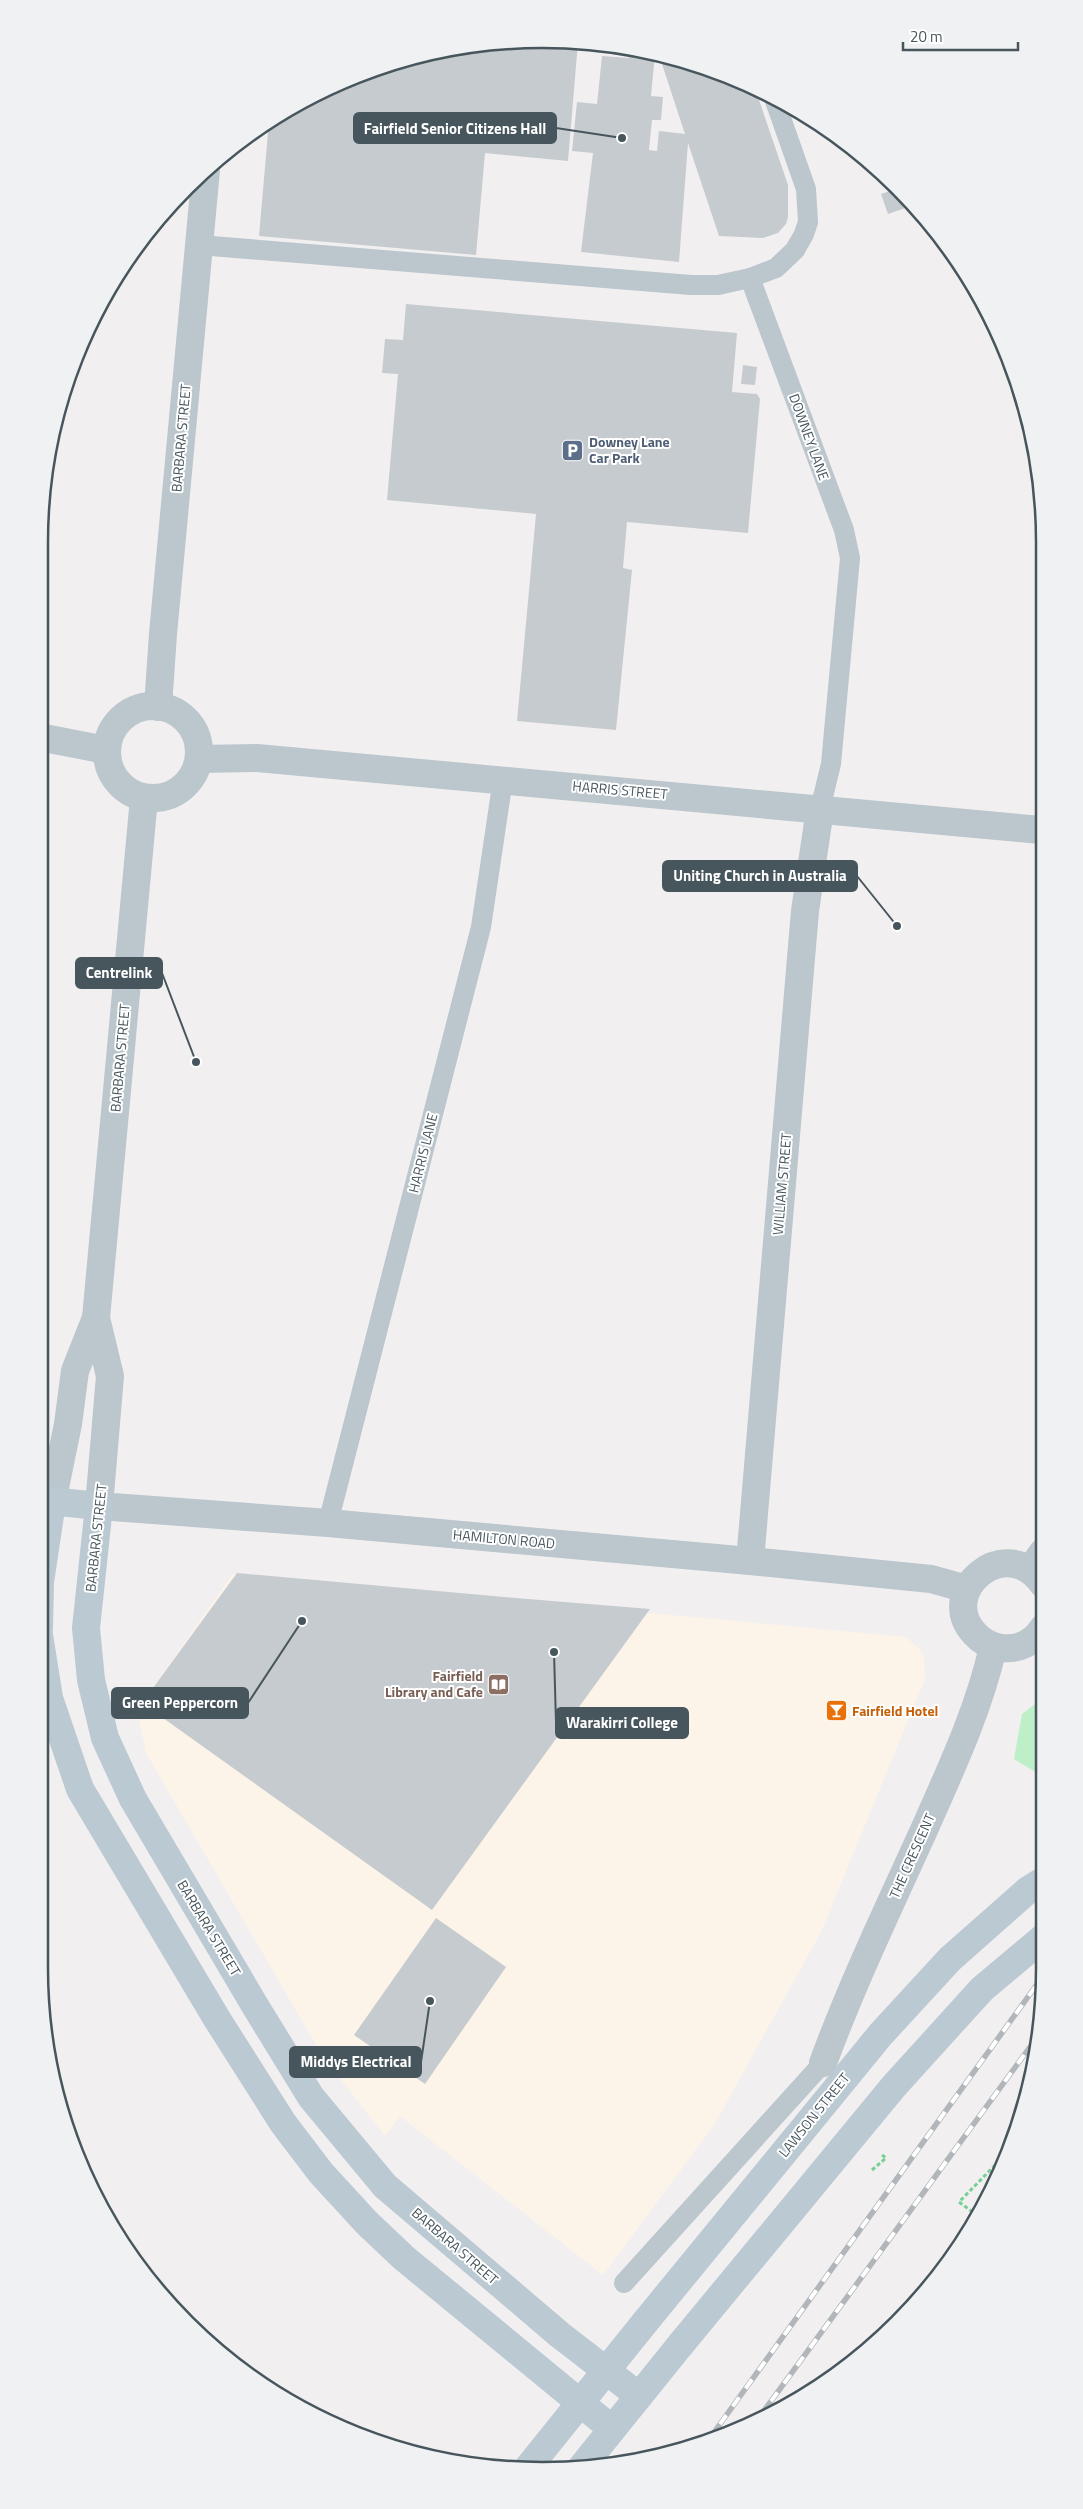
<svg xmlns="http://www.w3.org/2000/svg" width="1083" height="2509" font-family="'Titillium Web',sans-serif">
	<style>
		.commercial { fill: #fdf4e9 }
		.green { fill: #bdf0c9 }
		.building { fill: #c6cbcf }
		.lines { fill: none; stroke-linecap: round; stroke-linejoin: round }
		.path { stroke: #74d095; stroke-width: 3; stroke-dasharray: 4 2.5; stroke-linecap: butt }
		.service { stroke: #bbc6cd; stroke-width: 20 }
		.minor { stroke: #bbc6cd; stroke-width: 28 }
		.secondary { stroke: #bbc9d2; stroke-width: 28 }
		.rail-casing { stroke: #b1b6ba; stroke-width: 5.5 }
		.rail { stroke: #fff; stroke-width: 4; stroke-dasharray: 11; stroke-linecap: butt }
		.secondary-bridge { stroke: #bbc9d2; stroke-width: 28 }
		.labels { text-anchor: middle; stroke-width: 4; stroke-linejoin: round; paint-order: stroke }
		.street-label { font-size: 14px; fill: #47565d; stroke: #fff }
		.service-label { font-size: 14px; font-weight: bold; fill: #4e5e75; stroke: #fff; text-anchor: start }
		.education-label { font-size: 14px; font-weight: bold; fill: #785e54; stroke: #fff; text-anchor: end }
		.food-label { font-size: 14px; font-weight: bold; fill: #c56008; stroke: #fff; text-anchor: start }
		.rim { fill: none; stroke: #47565d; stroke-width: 2.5 }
		.leader { fill: none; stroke: #47565d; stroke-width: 2 }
		.callout-dot { fill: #47565d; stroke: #fff; stroke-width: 2 }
		.callout { fill: #47565d; stroke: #47565d; stroke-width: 2 }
		.callout-label { font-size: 15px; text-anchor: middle; font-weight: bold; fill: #fff }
	</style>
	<rect width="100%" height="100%" fill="#f2eff0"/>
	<path class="commercial" d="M233,1574L905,1637L920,1649L924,1658L925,1679L821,1932L714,2125L603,2275L400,2116L385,2136L322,2055L146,1753L137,1710Z"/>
	<path class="green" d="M1043,1698L1044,1774L1037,1773L1014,1759L1022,1714Z"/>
	<g class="building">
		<path d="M509,40L578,42L568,161L485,153L476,255L259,236L269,121L319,90L412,56Z"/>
		<path d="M630,52L655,54L651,96L663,97L661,120H652L649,150L657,151L659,131L685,134L659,55L703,66L756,91L788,185V217L786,224L778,233L763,238L719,236L688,143L679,262L581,252L593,153L572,151L577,102L597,104L602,56L629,58Z"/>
		<path d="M899,188L914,205L888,214L881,194Z"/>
		<path d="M406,304L737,333L732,392L757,394L760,399L748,533L627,522L623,568L632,570L616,730L517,721L536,514L387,500L398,374L382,373L385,339L403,340Z"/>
		<path d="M743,365L757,367L755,385L741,384Z"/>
		<path d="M237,1573L516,1598L650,1609L432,1910L142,1703Z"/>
		<path d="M436,1918L506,1967L425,2084L354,2035Z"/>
		<path d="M229,2358L254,2377L253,2378L235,2366Z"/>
	</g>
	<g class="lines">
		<g class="path">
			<path d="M872,2170L886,2158L881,2154"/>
			<path d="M978,2216L959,2202L1006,2154"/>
		</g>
		<g class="service">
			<path d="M775,101L806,189L808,222L804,234L795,250L776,268L750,278L844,530L850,558L831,764L820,809"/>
			<path d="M199,245L691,285H718L750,278"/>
			<path d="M328,1523L481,927L503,779"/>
			<path d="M624,2283L823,2063"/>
		</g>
		<g class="minor">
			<circle cx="153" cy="752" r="46"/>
			<path d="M158,707L163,634L206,170"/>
			<path d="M39,737L106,750"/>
			<path d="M199,759L257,758L1041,830"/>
			<path d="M96,1318L110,1376L99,1506L328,1523L750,1561L931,1579L967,1589"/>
			<path d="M52,1502L68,1424L75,1371L96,1318L144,798"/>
			<path d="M750,1561L805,911L820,809"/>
			<path d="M1030,1570L1043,1552"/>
			<path d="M1043,1584C1006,1531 935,1592 975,1634C982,1642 990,1646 1001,1648C1019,1650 1034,1642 1043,1628"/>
			<path d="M823,2063C852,1984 889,1907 924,1830C950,1771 979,1710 993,1647"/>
		</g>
		<g class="secondary">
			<path d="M39,1500L99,1506L86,1628L91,1680L105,1738L133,1799L254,2004L311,2097L385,2186L560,2335L639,2396"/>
			<path d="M39,1628L40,1582L52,1502"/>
			<path d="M39,1635L49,1698L80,1789L217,2019L283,2123L321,2173L367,2223L404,2258L612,2429"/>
			<path d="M581,2468L681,2344"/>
			<path d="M527,2469L646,2321"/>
		</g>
		<defs>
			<g id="rail">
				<path d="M758,2419L1038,2036"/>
				<path d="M707,2442L1043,1976"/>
			</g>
		</defs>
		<use href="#rail" class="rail-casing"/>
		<use href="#rail" class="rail"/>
		<g class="secondary-bridge">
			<path d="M646,2321L881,2034L950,1959L1028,1890L1044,1880"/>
			<path d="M681,2344L894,2086L982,1989L1044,1937"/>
		</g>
	</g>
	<defs>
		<symbol id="parking-square" viewBox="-11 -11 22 22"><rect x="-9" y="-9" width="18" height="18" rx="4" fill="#5c6f8a" stroke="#fff"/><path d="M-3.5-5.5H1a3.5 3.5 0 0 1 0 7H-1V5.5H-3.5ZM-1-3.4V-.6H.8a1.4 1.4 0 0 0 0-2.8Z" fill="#fff"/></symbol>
		<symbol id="library-square" viewBox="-11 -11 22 22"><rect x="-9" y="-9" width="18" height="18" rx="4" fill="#8d6e63" stroke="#fff"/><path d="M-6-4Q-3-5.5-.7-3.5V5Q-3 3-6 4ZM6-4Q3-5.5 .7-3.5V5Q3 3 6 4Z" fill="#fff"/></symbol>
		<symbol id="bar-square" viewBox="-11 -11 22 22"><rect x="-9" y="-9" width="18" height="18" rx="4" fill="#e8710a" stroke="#fff"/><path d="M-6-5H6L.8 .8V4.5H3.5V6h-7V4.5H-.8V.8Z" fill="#fff"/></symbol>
	</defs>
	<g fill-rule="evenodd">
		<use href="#parking-square" x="560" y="438" width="25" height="25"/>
		<use href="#library-square" x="486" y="1672" width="25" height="25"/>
		<use href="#bar-square" x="824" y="1698" width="25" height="25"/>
	</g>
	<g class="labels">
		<g class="street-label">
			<text transform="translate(809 437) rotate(70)" y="5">DOWNEY LANE</text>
			<text transform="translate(181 438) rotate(-85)" y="5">BARBARA STREET</text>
			<text transform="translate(620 790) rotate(5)" y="5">HARRIS STREET</text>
			<text transform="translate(120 1058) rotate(-85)" y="5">BARBARA STREET</text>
			<text transform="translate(423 1153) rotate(-76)" y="5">HARRIS LANE</text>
			<text transform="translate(782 1184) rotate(-85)" y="5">WILLIAM STREET</text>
			<text transform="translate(96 1538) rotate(-84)" y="5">BARBARA STREET</text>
			<text transform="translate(504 1539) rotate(5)" y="5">HAMILTON ROAD</text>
			<text transform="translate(912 1856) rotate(-66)" y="5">THE CRESCENT</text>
			<text transform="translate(209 1928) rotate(59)" y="5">BARBARA STREET</text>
			<text transform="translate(814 2115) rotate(-51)" y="5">LAWSON STREET</text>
			<text transform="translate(455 2246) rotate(41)" y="5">BARBARA STREET</text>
		</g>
		<g class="service-label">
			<text x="589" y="447">Downey Lane<tspan x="589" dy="16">Car Park</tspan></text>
		</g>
		<g class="education-label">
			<text x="483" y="1681">Fairfield<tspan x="483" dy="16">Library and Cafe</tspan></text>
		</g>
		<g class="food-label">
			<text x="852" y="1716">Fairfield Hotel</text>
		</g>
	</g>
	<path d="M0 0H1083V2509H0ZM542 48H542A494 494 0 0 1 1036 542V1968A494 494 0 0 1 542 2462H542A494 494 0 0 1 48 1968V542A494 494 0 0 1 542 48Z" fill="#f0f1f2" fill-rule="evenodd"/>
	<path class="rim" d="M542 48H542A494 494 0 0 1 1036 542V1968A494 494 0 0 1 542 2462H542A494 494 0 0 1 48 1968V542A494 494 0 0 1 542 48Z"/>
	<path class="leader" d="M622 138L556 128M897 926L857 876M196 1062L162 973M302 1621L248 1703M554 1652L556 1723M430 2001L421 2062"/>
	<g class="callout-dot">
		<circle cx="622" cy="138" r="5"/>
		<circle cx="897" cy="926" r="5"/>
		<circle cx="196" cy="1062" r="5"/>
		<circle cx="302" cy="1621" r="5"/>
		<circle cx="554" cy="1652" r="5"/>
		<circle cx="430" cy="2001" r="5"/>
	</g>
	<g class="callout">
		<rect x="354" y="113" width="202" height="30" rx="5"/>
		<rect x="663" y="861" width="194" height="30" rx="5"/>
		<rect x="76" y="958" width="86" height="30" rx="5"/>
		<rect x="112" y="1688" width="136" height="30" rx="5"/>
		<rect x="556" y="1708" width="132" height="30" rx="5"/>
		<rect x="290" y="2047" width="131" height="30" rx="5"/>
	</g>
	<g class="callout-label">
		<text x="455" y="134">Fairfield Senior Citizens Hall</text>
		<text x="760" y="881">Uniting Church in Australia</text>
		<text x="119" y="978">Centrelink</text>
		<text x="180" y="1708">Green Peppercorn</text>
		<text x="622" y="1728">Warakirri College</text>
		<text x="356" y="2067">Middys Electrical</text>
	</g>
	<path d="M903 42v8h115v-8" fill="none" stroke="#47565d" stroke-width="2.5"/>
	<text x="910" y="42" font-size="15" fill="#47565d" stroke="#ffffff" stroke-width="4" paint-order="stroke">20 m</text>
</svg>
